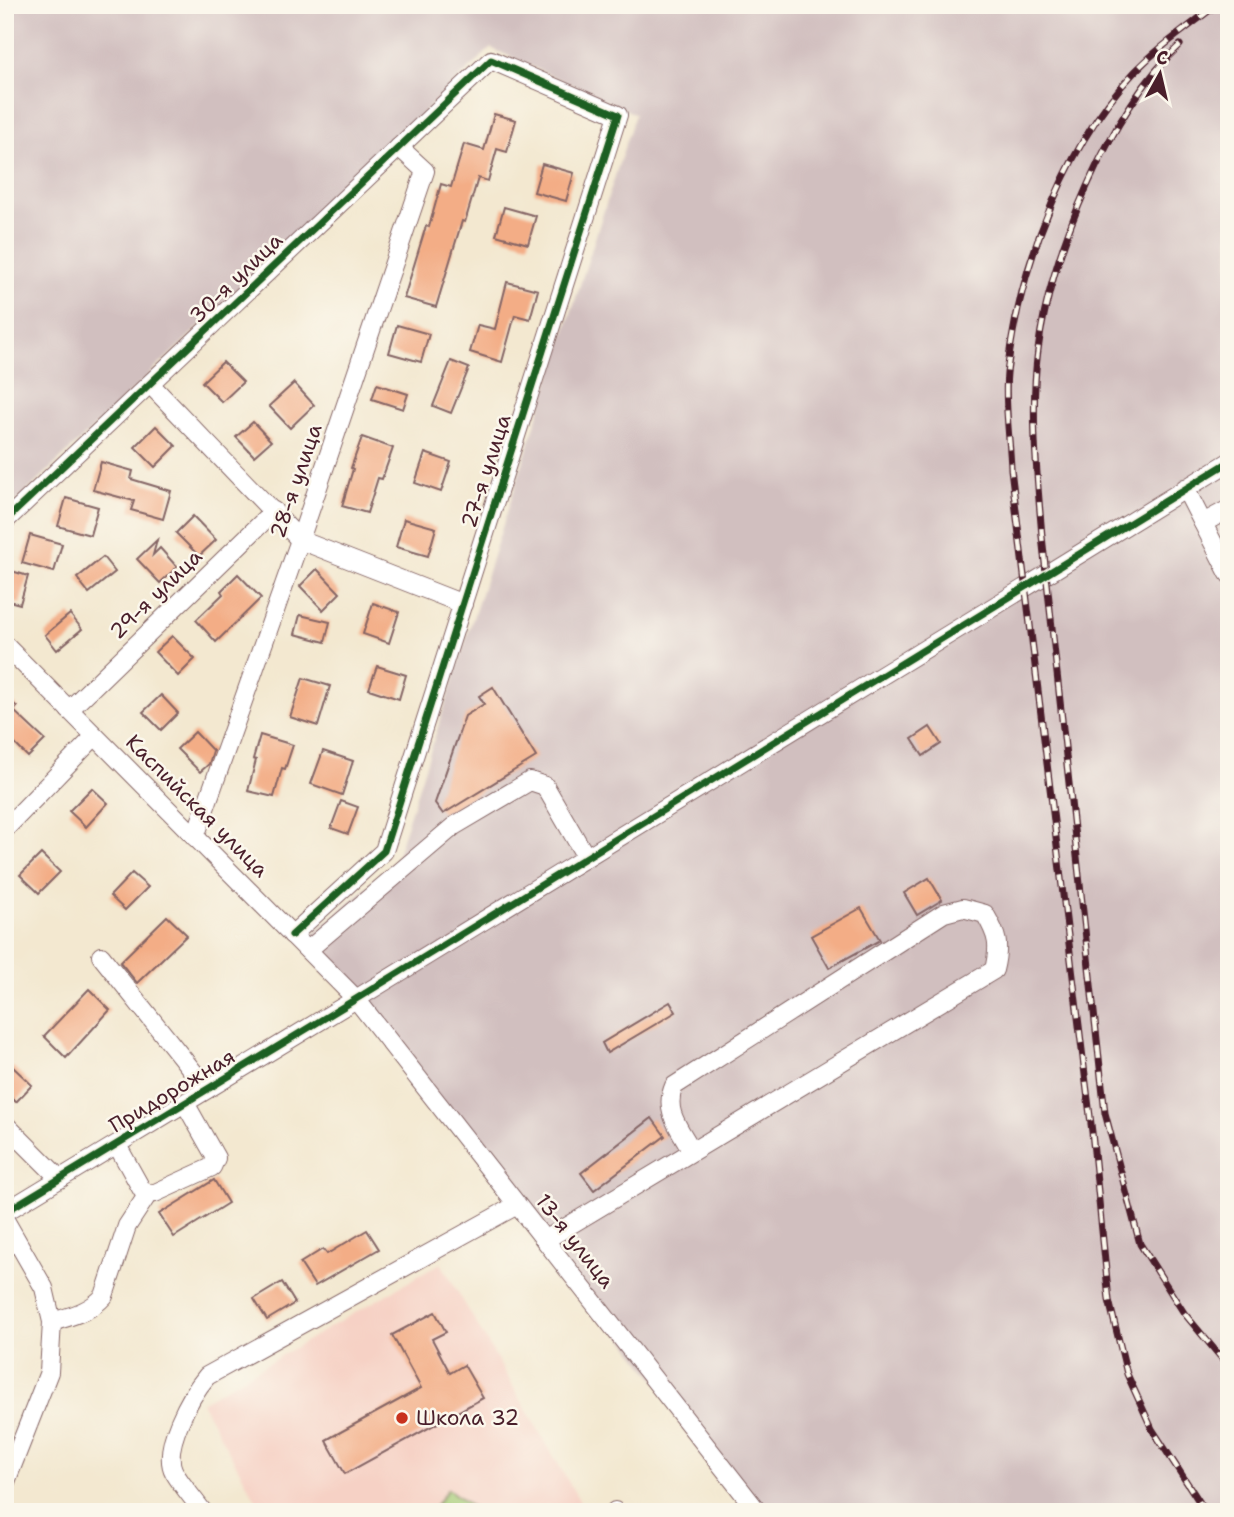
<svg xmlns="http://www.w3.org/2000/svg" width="1234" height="1517" font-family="'Shantell Sans',sans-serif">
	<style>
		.built { fill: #f6d1c5 }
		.industrial { fill: #d1bfbf }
		.green { fill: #a7cd78; stroke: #787652; stroke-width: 2 }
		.building { fill: #f3ad86 }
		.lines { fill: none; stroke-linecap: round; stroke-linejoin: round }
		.minor-casing { stroke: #856565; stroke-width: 20 }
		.minor { stroke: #fff; stroke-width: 18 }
		.rail-casing { stroke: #4a1f2b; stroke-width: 7 }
		.rail { stroke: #fbf7ec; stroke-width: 4.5; stroke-dasharray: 13; stroke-linecap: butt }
		.cycleway-casing { stroke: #fbf7ec; stroke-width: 11 }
		.cycleway { stroke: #1b5e20; stroke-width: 7 }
		.poi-dot { fill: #c8321e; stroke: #fbf7ec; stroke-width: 2.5 }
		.labels { text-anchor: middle; stroke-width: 5; stroke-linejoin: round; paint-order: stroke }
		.street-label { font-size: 21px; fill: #4a1f2b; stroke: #fbf7ec }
		.poi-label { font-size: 21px; fill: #4a1f2b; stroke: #fbf7ec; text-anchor: start }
	</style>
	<rect width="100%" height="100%" fill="#fbf7ec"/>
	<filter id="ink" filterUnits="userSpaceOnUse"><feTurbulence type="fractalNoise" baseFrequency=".0143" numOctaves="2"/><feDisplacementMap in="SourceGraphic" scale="14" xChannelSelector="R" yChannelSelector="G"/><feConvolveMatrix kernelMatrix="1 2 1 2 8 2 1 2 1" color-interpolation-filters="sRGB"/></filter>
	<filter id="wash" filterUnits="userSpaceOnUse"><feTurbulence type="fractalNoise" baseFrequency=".00686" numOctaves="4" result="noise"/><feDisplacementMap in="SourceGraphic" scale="28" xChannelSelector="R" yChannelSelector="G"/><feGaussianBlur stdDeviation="1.57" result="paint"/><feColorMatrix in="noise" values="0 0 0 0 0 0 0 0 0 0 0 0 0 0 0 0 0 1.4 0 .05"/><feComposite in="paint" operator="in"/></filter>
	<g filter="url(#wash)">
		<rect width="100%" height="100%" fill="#f3e8d0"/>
		<path class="built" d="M441,1263L586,1512H263L201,1402Z"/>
		<path class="industrial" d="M5,5H1229V1512H760L307,939L394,864L635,114L491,48L5,512Z"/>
		<path class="green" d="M448,1489L477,1511L476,1512H431Z"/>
		<g id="blocks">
			<g class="building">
				<path d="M494,114L516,120L507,152L497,149L488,181L478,178L465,222L462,221L436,307L404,298L426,226L429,227L441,184L451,187L464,144L484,150Z"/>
				<path d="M542,164L574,173L566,201L534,192Z"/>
				<path d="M504,207L536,216L528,244L496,235Z"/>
				<path d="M507,282L538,290L530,319L515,315L502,362L470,352L478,325L495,329Z"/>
				<path d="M397,325L429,334L421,362L389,353Z"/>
				<path d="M451,361L469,368L451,413L433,406Z"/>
				<path d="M223,362L243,382L222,402L202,382Z"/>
				<path d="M294,383L314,405L290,428L269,406Z"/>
				<path d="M377,384L408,394L403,409L372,399Z"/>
				<path d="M253,422L271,441L254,456L236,437Z"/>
				<path d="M156,426L176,446L155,467L135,447Z"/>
				<path d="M362,437L393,448L382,479L378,478L367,513L342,506L353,469L351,468Z"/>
				<path d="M425,453L451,462L441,492L415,483Z"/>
				<path d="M101,462L133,471L131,479L171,491L163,519L131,510L134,501L93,490Z"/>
				<path d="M66,498L98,507L90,535L58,526Z"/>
				<path d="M193,516L216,540L199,556L176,533Z"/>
				<path d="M404,519L436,528L428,556L396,547Z"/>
				<path d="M30,535L62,544L54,572L22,563Z"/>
				<path d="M157,540L153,555L160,548L177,567L160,583L137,559Z"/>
				<path d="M103,557L115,572L89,593L77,578Z"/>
				<path d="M5,569L28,576L20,604L5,600Z"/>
				<path d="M317,569L340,593L323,610L300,586Z"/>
				<path d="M238,574L261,598L216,642L196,620L223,594L221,591Z"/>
				<path d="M373,603L399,612L389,643L363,634Z"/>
				<path d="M70,614L82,629L57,650L45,635Z"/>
				<path d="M300,615L330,622L325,642L295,634Z"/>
				<path d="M172,636L195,659L178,676L155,652Z"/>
				<path d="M377,666L406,675L399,699L369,689Z"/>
				<path d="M303,678L330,686L318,726L290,717Z"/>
				<path d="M493,687L536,757L443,814L435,803L465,716L484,704L479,696Z"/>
				<path d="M5,695L17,707L14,711L45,740L28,757L5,734Z"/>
				<path d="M161,695L178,713L161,730L143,712Z"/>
				<path d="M930,727L941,744L923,756L912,739Z"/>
				<path d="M195,732L213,751L209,764L200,772L177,749Z"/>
				<path d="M260,735L293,745L285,769L282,768L274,797L248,791L256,760L253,759Z"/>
				<path d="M323,751L353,761L342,795L311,784Z"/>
				<path d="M92,788L108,803L86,827L69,811Z"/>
				<path d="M341,801L358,807L348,834L331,828Z"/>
				<path d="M41,854L60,872L39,893L20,875Z"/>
				<path d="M132,873L148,887L125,910L110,896Z"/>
				<path d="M929,878L942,900L917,915L904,893Z"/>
				<path d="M861,908L880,940L829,968L811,936Z"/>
				<path d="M167,916L187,935L137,983L120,962Z"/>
				<path d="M89,989L110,1010L66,1058L44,1036Z"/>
				<path d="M670,1002L676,1012L607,1053L602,1043Z"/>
				<path d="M13,1067L32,1085L16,1102L5,1092V1076Z"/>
				<path d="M652,1118L665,1136L594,1190L581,1173Z"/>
				<path d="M214,1180L228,1203L174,1237L159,1214Z"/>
				<path d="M367,1230L379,1249L315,1286L300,1263L323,1249L327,1254Z"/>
				<path d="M282,1282L295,1303L267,1320L254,1299Z"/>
				<path d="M435,1312L446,1332L432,1339L450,1373L464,1365L483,1398L345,1474L326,1440L421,1388L392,1335Z"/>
			</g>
		</g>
	</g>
	<g filter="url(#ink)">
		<use href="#blocks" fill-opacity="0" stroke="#856565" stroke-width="2"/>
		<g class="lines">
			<defs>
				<g id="minor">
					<path d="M150,384L300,540L463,604"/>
					<path d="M1185,488L1229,574"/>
					<path d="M5,521L491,60L618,115L384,851L292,935"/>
					<path d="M1203,523L1229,509"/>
					<path d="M5,645L356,999L758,1512"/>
					<path d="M69,710L274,511"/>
					<path d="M5,829L95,736"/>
					<path d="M195,837L300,540L425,171L399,147"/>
					<path d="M308,950L454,826L530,781L545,786L586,857"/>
					<path d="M101,956L207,1089"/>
					<path d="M5,1124L60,1179"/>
					<path d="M117,1145L142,1190L148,1194L155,1193L212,1167L216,1158L185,1103"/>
					<path d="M5,1212L356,999L1229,462"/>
					<path d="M5,1220L44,1288L52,1322L49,1372L5,1484"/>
					<path d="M545,1240L994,970C1000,945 998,936 985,914L963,908L944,913L674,1086C663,1111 680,1129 692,1151"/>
					<path d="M52,1322C71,1316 90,1312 104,1296L127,1226L148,1194"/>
					<path d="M615,1511L616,1512"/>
					<path d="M203,1512C194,1499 182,1486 174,1472C161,1448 191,1395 207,1376L517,1205"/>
				</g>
			</defs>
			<use href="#minor" class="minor-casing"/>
			<use href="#minor" class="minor"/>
			<defs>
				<g id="rail">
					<path d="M1180,45C1109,111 1050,255 1038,350C1030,411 1037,475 1042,536L1105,1113L1140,1244L1184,1313L1229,1367"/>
					<path d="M1206,1512L1152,1429L1127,1374L1109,1300L1092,1132L1011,469C1010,439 1004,402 1007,373C1019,267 1068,131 1149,58C1170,39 1194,23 1216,5"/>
				</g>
			</defs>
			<use href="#rail" class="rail-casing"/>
			<use href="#rail" class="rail"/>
			<defs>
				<g id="cycleway">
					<path d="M5,521L491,60L618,115L384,851L292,935"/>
					<path d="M5,1212L356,999L1229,462"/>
				</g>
			</defs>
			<use href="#cycleway" class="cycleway-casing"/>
			<use href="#cycleway" class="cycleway"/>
		</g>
	</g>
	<circle class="poi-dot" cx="402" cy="1418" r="7"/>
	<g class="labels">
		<g class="street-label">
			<text transform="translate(236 278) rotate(-44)" y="7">30-я улица</text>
			<text transform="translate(486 471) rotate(-72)" y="7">27-я улица</text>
			<text transform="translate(296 481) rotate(-71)" y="7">28-я улица</text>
			<text transform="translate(156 594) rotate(-44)" y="7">29-я улица</text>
			<text transform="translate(197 806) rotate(45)" y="7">Каспийская улица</text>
			<text transform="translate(172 1091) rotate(-31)" y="7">Придорожная</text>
			<text transform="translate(575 1241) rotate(52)" y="7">13-я улица</text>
		</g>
		<g class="poi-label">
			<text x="416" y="1425">Школа 32</text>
		</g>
	</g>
	<rect width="1234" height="1517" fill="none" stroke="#fbf7ec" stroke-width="28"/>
	<g transform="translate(1160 74) rotate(8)" stroke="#fbf7ec" stroke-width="5" paint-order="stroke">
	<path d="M0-5L12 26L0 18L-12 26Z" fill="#4a1f2b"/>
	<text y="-10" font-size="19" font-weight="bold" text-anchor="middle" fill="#4a1f2b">С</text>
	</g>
</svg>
